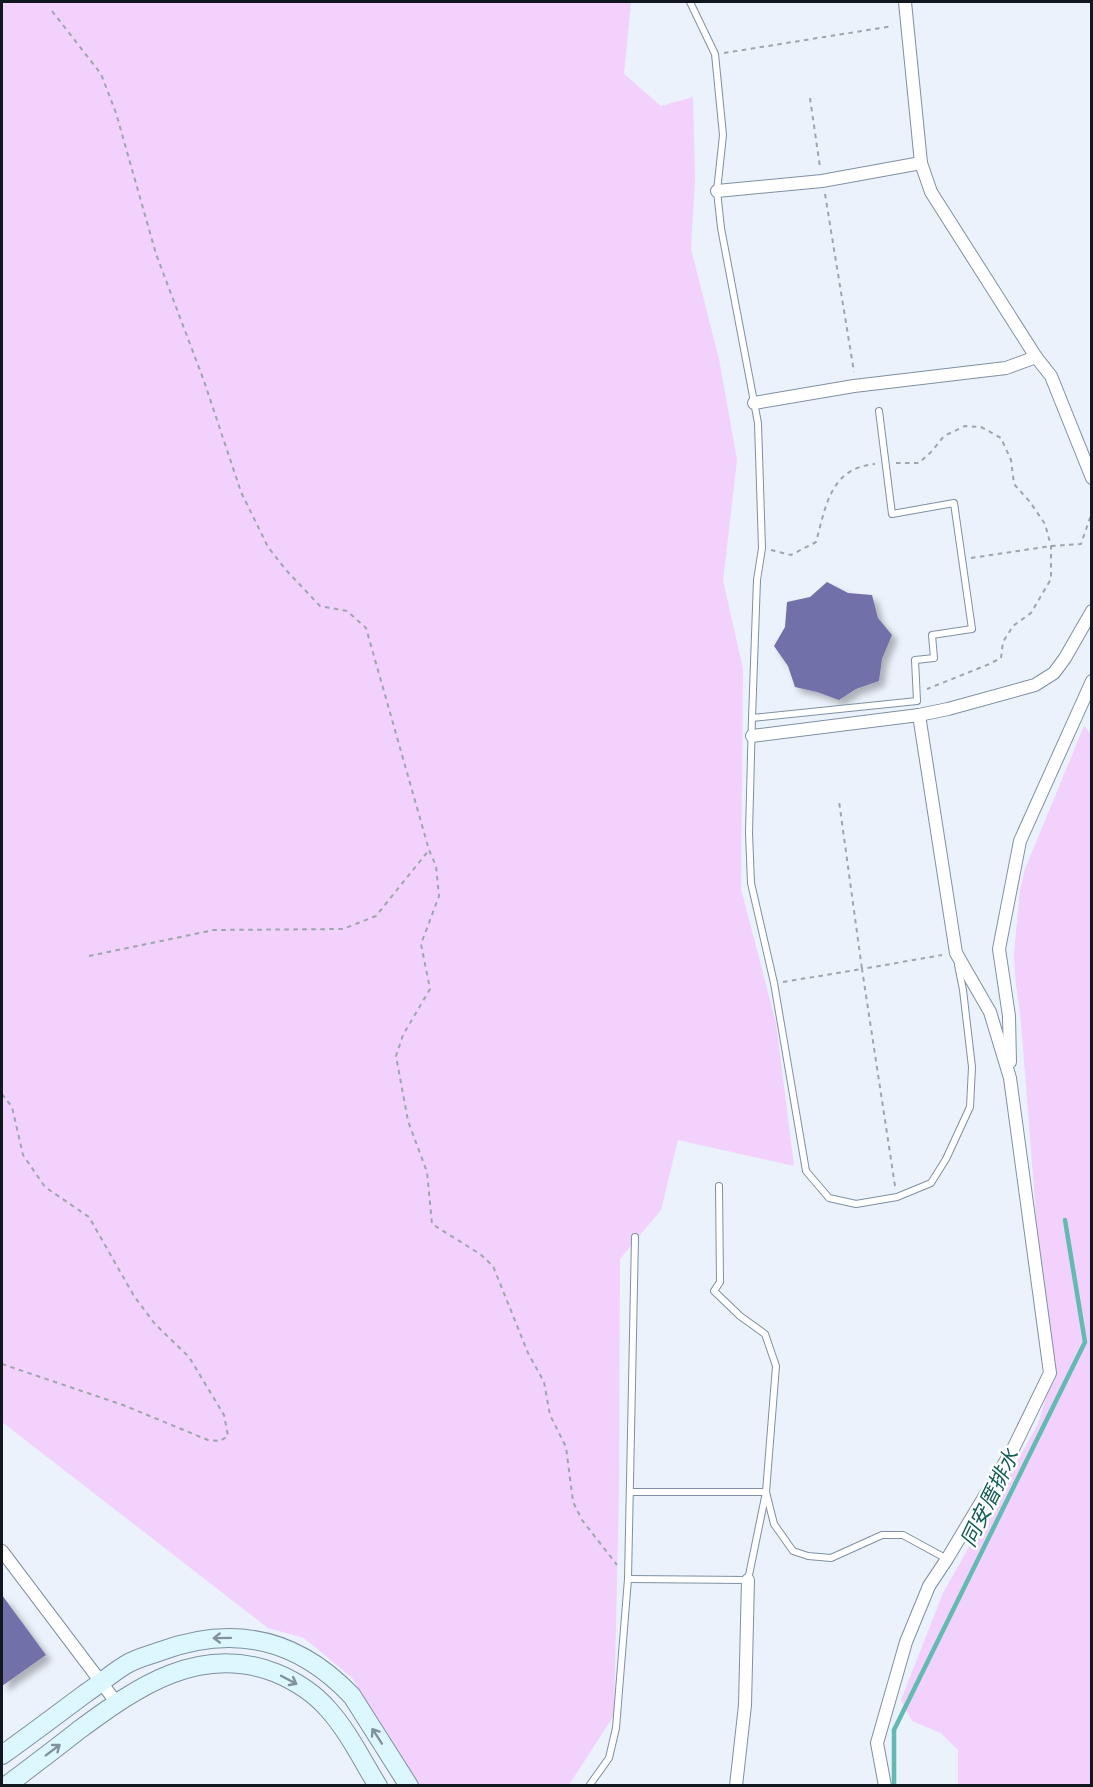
<svg xmlns="http://www.w3.org/2000/svg" width="1093" height="1787" font-family="'Open Sans','Noto Sans TC',sans-serif">
	<style>
		.green { fill: #f2d1fc }
		.lines { fill: none; stroke-linecap: round; stroke-linejoin: round }
		.stream { stroke: #62bab1; stroke-width: 4.5 }
		.building { fill: #726fa8; filter: url(#shadow) }
		.lane-casing { stroke: #7f90a4; stroke-width: 8 }
		.street-casing { stroke: #7f90a4; stroke-width: 14 }
		.secondary-casing { stroke: #7f90a4; stroke-width: 20 }
		.path { stroke: #9ea5ad; stroke-width: 2; stroke-dasharray: 4.5 4.5; stroke-linecap: butt }
		.lane { stroke: #fff; stroke-width: 6 }
		.street { stroke: #fff; stroke-width: 12 }
		.secondary { stroke: #ddf7ff; stroke-width: 18 }
		.oneway { stroke: #81929a }
		.labels { text-anchor: middle; stroke-width: 5; stroke-linejoin: round; paint-order: stroke }
		.water-label { font-size: 21px; font-style: italic; fill: #125d57; stroke: #fff }
	</style>
	<defs>
		<filter id="shadow"><feDropShadow dx="5.5" dy="5.5" stdDeviation="3" flood-color="#0004"/></filter>
	</defs>
	<rect width="100%" height="100%" fill="#ebf2fb"/>
	<g class="green">
		<path d="M2,2H631L624,74L661,106L693,97L695,179L691,249L719,359L737,460L723,581L743,668L741,889L776,1023L794,1166L678,1140L661,1210L620,1259L619,1489L614,1715L569,1785H419L352,1678L304,1638L268,1628L2,1422Z"/>
		<path d="M1084,726L1092,735L1091,1785H958V1750L941,1733L912,1721L901,1700L943,1593L1038,1424L1046,1398L1048,1369L1021,1022L1015,976L1014,953L1020,890L1025,869Z"/>
	</g>
	<g class="lines">
		<path class="stream" d="M894,1786V1730L1085,1342L1065,1220"/>
	</g>
	<g class="building">
		<path d="M827,582L848,593L872,595L878,618L892,635L882,659L879,681L856,689L839,700L817,692L795,687L788,666L774,646L785,627L787,602L810,597Z"/>
		<path d="M2,1595L46,1655L2,1686Z"/>
	</g>
	<g class="lines">
		<defs>
			<g id="lane">
				<path d="M690,2L715,54L723,135L717,191L721,228L758,423L762,548L757,580L752,718L749,833L751,883L774,983L806,1171L829,1198L856,1204L897,1197L931,1183L946,1159L970,1107L972,1067L963,990L958,965"/>
				<path d="M752,718L917,701L915,660L934,658L932,635L972,629L954,503L892,514L879,411"/>
				<path d="M631,1492H766L774,1524L793,1551L808,1556L831,1558L882,1535H903L947,1559"/>
				<path d="M628,1579L748,1580L766,1492L776,1366L765,1334L740,1316L714,1291L720,1282L719,1186"/>
				<path d="M589,1786L609,1758L616,1728L628,1579L635,1237"/>
			</g>
			<g id="street">
				<path d="M905,2L921,163L931,192L1036,357L1051,376L1092,478"/>
				<path d="M717,191L822,181L921,163"/>
				<path d="M754,403L854,386L1006,368L1036,357"/>
				<path d="M752,736L919,715L948,709L1035,685L1054,673L1065,658L1092,611"/>
				<path d="M1010,1062L1009,1016L999,949L1020,841L1092,681"/>
				<path d="M2,1551L116,1702"/>
				<path d="M736,1786L745,1705L748,1580"/>
				<path d="M885,1786L877,1743L906,1642L929,1586L947,1559L1013,1449L1050,1373L1010,1078L990,1012L956,953L919,715"/>
			</g>
			<g id="secondary">
				<path d="M2,1755C30,1735 58,1714 86,1693C100,1684 113,1672 127,1664C137,1658 150,1655 161,1651C235,1624 298,1639 352,1696L409,1786"/>
				<path d="M6,1786C31,1767 55,1749 79,1730C137,1687 200,1643 276,1673C295,1681 314,1693 328,1709C348,1731 362,1760 378,1786"/>
			</g>
		</defs>
		<use href="#lane" class="lane-casing"/>
		<use href="#street" class="street-casing"/>
		<use href="#secondary" class="secondary-casing"/>
		<g class="path">
			<path d="M52,11L101,74L116,113L156,254L204,381L241,492L268,547L286,570L320,606L347,611L366,628L429,850L436,866L439,896L421,944L430,989L403,1035L396,1056L408,1121L427,1172L432,1224L480,1254L493,1266L528,1353L544,1382L550,1415L566,1447L573,1502L582,1520L617,1565"/>
			<path d="M724,53L893,26"/>
			<path d="M810,98L820,167"/>
			<path d="M825,194L854,372"/>
			<path d="M896,463H919L932,451L944,436L965,426L981,427L1001,438L1011,460L1014,484L1030,502L1045,524L1051,546V579L1031,613L1013,626L1003,642L1001,658L987,665L927,689"/>
			<path d="M771,550L791,555L816,542C826,506 830,468 875,464"/>
			<path d="M971,558L1051,546L1081,544L1092,512"/>
			<path d="M89,956L214,930L343,929L376,916L429,850"/>
			<path d="M783,982L862,969L839,801"/>
			<path d="M2,1094L12,1107L23,1155L45,1187L89,1217L134,1296L155,1324L189,1357L224,1415L228,1436L220,1441L208,1440L123,1405L2,1364"/>
			<path d="M895,1186L862,969L942,955"/>
		</g>
		<use href="#lane" class="lane"/>
		<use href="#street" class="street"/>
		<use href="#secondary" class="secondary"/>
	</g>
	<defs><path id="oneway-shaft" d="M-6 0H5M1.5-3L5.5 0L1.5 3" fill="none" stroke-width="1.6" stroke-linecap="round" stroke-linejoin="round" transform="scale(1.5)"/></defs>
	<g class="oneway">
		<use href="#oneway-shaft" transform="translate(222 1638) rotate(179)"/>
		<use href="#oneway-shaft" transform="translate(289 1680) rotate(28)"/>
		<use href="#oneway-shaft" transform="translate(377 1736) rotate(-123)"/>
		<use href="#oneway-shaft" transform="translate(53 1750) rotate(-37)"/>
	</g>
	<g class="labels">
		<g class="water-label">
			<text transform="translate(990 1498) rotate(-64)" y="7">同安厝排水</text>
		</g>
	</g>
	<rect width="1093" height="1787" fill="none" stroke="#10171e" stroke-width="6"/>
</svg>
